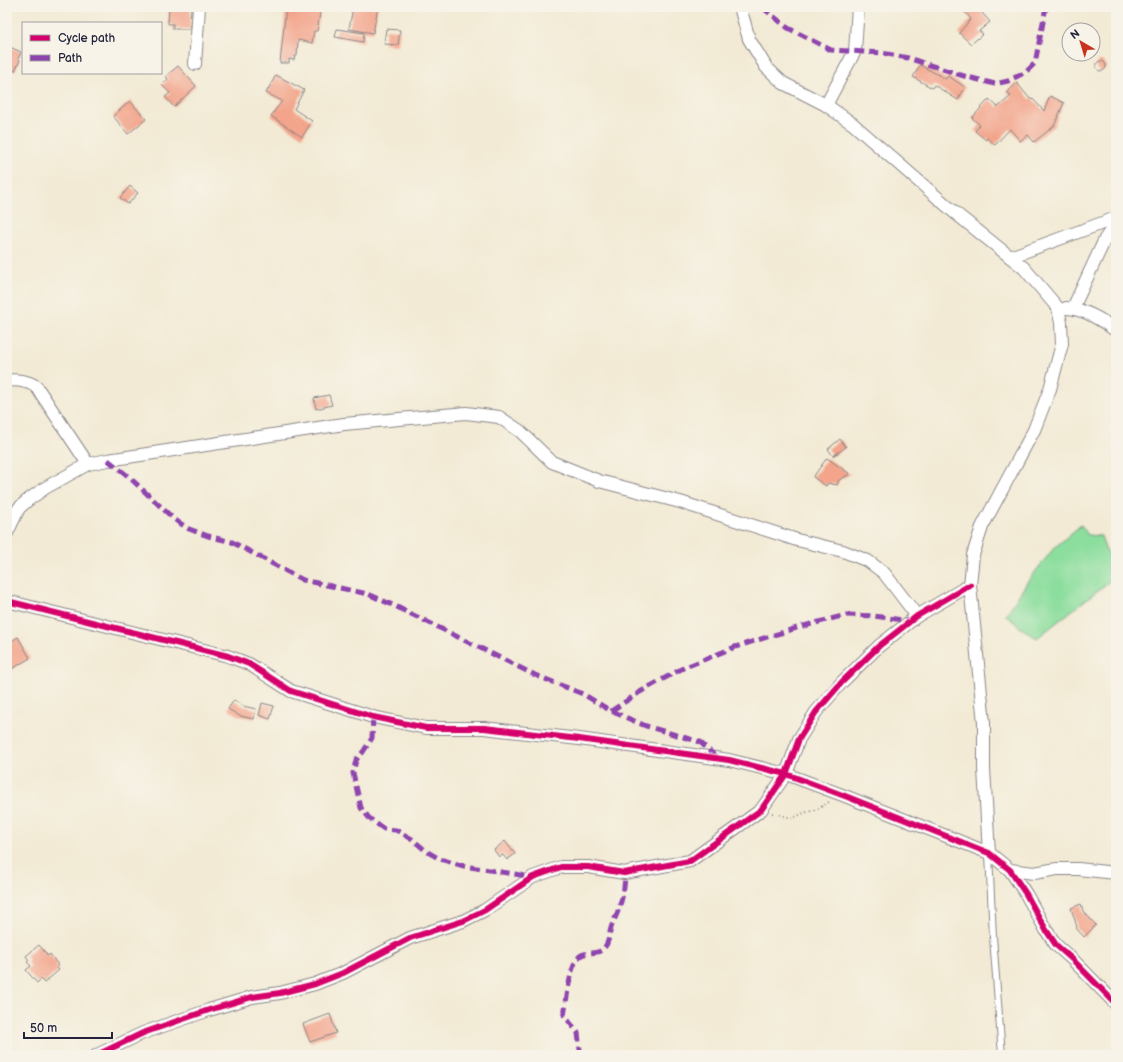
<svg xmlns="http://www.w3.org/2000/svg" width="1123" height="1062" font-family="'Balsamiq Sans',sans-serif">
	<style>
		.green { fill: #8cde9e; stroke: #57806c }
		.building { fill: #f3a48b }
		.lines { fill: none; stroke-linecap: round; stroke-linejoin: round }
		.lane-casing { stroke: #8a8688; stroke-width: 8 }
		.street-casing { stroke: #8a8688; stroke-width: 14 }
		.path { stroke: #8a8688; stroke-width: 2; stroke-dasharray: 1 3; stroke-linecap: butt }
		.lane { stroke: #fff; stroke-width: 6 }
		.street { stroke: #fff; stroke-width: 12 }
		.quiet { stroke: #8e44ad; stroke-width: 5; stroke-dasharray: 10 5; stroke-linecap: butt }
		.cycleway-casing { stroke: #f7f3e8; stroke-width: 8 }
		.cycleway { stroke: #d6006c; stroke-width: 6 }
	</style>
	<rect width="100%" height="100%" fill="#f7f3e8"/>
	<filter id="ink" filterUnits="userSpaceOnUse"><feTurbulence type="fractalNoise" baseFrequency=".025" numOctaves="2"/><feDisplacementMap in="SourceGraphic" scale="8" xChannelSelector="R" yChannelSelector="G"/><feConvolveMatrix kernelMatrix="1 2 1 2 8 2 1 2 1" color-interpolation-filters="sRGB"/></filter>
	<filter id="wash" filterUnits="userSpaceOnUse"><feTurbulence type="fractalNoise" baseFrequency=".012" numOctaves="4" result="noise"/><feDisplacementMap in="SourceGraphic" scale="16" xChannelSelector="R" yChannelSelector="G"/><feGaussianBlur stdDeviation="0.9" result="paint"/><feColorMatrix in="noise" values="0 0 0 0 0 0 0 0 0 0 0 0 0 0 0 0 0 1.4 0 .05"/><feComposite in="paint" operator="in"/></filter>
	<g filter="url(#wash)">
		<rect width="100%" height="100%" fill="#f2ead4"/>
		<path class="green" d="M1081,525L1088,535L1101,536L1105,549L1116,565V576L1037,638L1021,628L1006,615L1028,581L1054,548Z"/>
		<g id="blocks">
			<g class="building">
				<path d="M169,7H191L190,29H173V24H168Z"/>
				<path d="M286,7H321L317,31H314L312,43L298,40L297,56H295L294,60L289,59V63H280Z"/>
				<path d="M353,7H378L373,33L349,29Z"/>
				<path d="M972,7H977L990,22L979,31L983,34L971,44L959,33L971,19L965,12Z"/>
				<path d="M337,29L364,33L363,42L335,37Z"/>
				<path d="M386,29L400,30L398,45L384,44Z"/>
				<path d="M10,47L21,52L18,59L20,60L15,71L7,67V53Z"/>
				<circle cx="1101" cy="66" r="5"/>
				<path d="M920,65L946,79L948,76L965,87L958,100L934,85L932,88L913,77Z"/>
				<path d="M178,66L196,86L174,107L165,97L170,93L162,85L168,79L166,76Z"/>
				<path d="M276,75L304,90L294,109L312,121L302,137L271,116L282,101L266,93Z"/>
				<path d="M1017,83L1030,99L1032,98L1044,111L1050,96L1064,103L1054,126L1034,142L1028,135L1020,141L1010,129L995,145L987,138L986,140L975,131L980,125L972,118L989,99L998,107L1011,96L1007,92Z"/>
				<path d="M130,101L146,119L128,134L113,116Z"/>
				<path d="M130,186L138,193L128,204L120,198Z"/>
				<path d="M329,395L332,405L316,409L314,398Z"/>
				<path d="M840,439L846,447L833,456L828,449Z"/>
				<path d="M827,458L850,474L839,480L837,485L828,483L826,486L813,477Z"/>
				<path d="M18,637L30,658L12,669L7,660V644Z"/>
				<path d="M234,700L243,706L256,709L254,719L240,716L228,709Z"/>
				<path d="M262,703L274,706L270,719L259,715Z"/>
				<path d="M505,841L515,854L507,860L503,855L499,857L494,850Z"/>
				<path d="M1081,904L1083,911L1096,925L1084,937L1076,928L1077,927L1071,908Z"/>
				<path d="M39,945L48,956L50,954L58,965L56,967L59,970L44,983L41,979L37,983L26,970L31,966L27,962L29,960L26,956Z"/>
				<path d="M330,1014L336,1033L310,1042L303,1024Z"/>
			</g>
		</g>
	</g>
	<g filter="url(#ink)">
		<use href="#blocks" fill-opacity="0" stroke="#8a8688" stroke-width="1"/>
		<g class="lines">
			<defs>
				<path id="lane" d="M989,854L993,937L1002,1055"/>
				<g id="street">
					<path d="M740,7L749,39L766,67L783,83L826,105L853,124L954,212L1024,268L1058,308L1061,323L1062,344L1050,389L1034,430L982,527L973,555L970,585L984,723V769L989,853"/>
					<path d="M195,64L199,7"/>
					<path d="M826,105L855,51L858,7"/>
					<path d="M1010,257L1116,218"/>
					<path d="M1066,308C1082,308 1103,320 1116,331"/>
					<path d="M1073,308L1105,239L1116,223"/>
					<path d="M7,381C18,379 26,381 36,386L88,464"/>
					<path d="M7,533L19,508L28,500L45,488L88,464L108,460L344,424L466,413L499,417L520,431L552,462L599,481L680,502L797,540L843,551L868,561L884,573L917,616"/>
					<path d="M7,601L228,656L249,664L291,691L373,717L426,728H484L579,739L729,760L786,774L845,796L989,853L1010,870L1026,894L1046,930L1056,945L1073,960L1116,1004"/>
					<path d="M1010,870L1034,873L1057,869H1078L1116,873"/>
					<path d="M97,1055L143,1033L209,1010L252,997L280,993L315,984L343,973L410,938L463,921L485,910L533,877L561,867H588L624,873L690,861L761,810L786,774L799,739L816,712L842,682L879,646L917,616L970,585"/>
				</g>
			</defs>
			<use href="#lane" class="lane-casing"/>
			<use href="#street" class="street-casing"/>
			<path class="path" d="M772,813L793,818L804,813L818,809L829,802"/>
			<use href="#lane" class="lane"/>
			<use href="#street" class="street"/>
			<g class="quiet">
				<path d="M762,7L788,28L831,50L882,53L908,58L964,76L995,84L1008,81L1026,72L1035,63L1046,7"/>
				<path d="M108,460L128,476L175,520L189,529L208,536L232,542L303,580L368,594L397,607L535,675L583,694L611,711L646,726L700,742L717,758"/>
				<path d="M611,711L640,692L683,668L735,647L800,627L846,615L874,616L910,621"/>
				<path d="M373,717L372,738L363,752L356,760L353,773L361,808L370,819L384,829L396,830L412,839L426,851L440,859L464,866L533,877"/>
				<path d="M584,1055L580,1050L578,1033L564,1015C567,1001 569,967 579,957C585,950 597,956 604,948C609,943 609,935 611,928C613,922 616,917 618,911C622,899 626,885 624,873"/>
			</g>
			<defs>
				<g id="cycleway">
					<path d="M7,601L228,656L249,664L291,691L373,717L426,728H484L579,739L729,760L786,774L845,796L989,853L1010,870L1026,894L1046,930L1056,945L1073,960L1116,1004"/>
					<path d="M97,1055L143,1033L209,1010L252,997L280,993L315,984L343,973L410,938L463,921L485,910L533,877L561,867H588L624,873L690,861L761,810L786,774L799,739L816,712L842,682L879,646L917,616L970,585"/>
				</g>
			</defs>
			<use href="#cycleway" class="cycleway-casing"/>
			<use href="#cycleway" class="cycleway"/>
		</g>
	</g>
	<rect width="1123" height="1062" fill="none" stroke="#f7f3e8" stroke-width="24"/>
	<rect x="22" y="22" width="140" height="52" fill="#f7f3e8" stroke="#a29fa3"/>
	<rect x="30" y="35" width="20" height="6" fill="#d6006c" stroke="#a29fa3"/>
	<text x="58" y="42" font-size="12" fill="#22223b">Cycle path</text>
	<rect x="30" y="55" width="20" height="6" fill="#8e44ad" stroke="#a29fa3"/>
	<text x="58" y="62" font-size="12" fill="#22223b">Path</text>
	<g transform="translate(1081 42) rotate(322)"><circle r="19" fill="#f7f3e8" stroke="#a29fa3"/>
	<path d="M0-3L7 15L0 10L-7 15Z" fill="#c8321e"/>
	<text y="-6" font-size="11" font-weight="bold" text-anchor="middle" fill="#22223b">N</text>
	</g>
	<path d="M24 1032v6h88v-6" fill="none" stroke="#22223b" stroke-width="2"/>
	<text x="30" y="1032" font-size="12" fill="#22223b" stroke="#f7f3e8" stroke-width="3" paint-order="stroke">50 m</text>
</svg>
